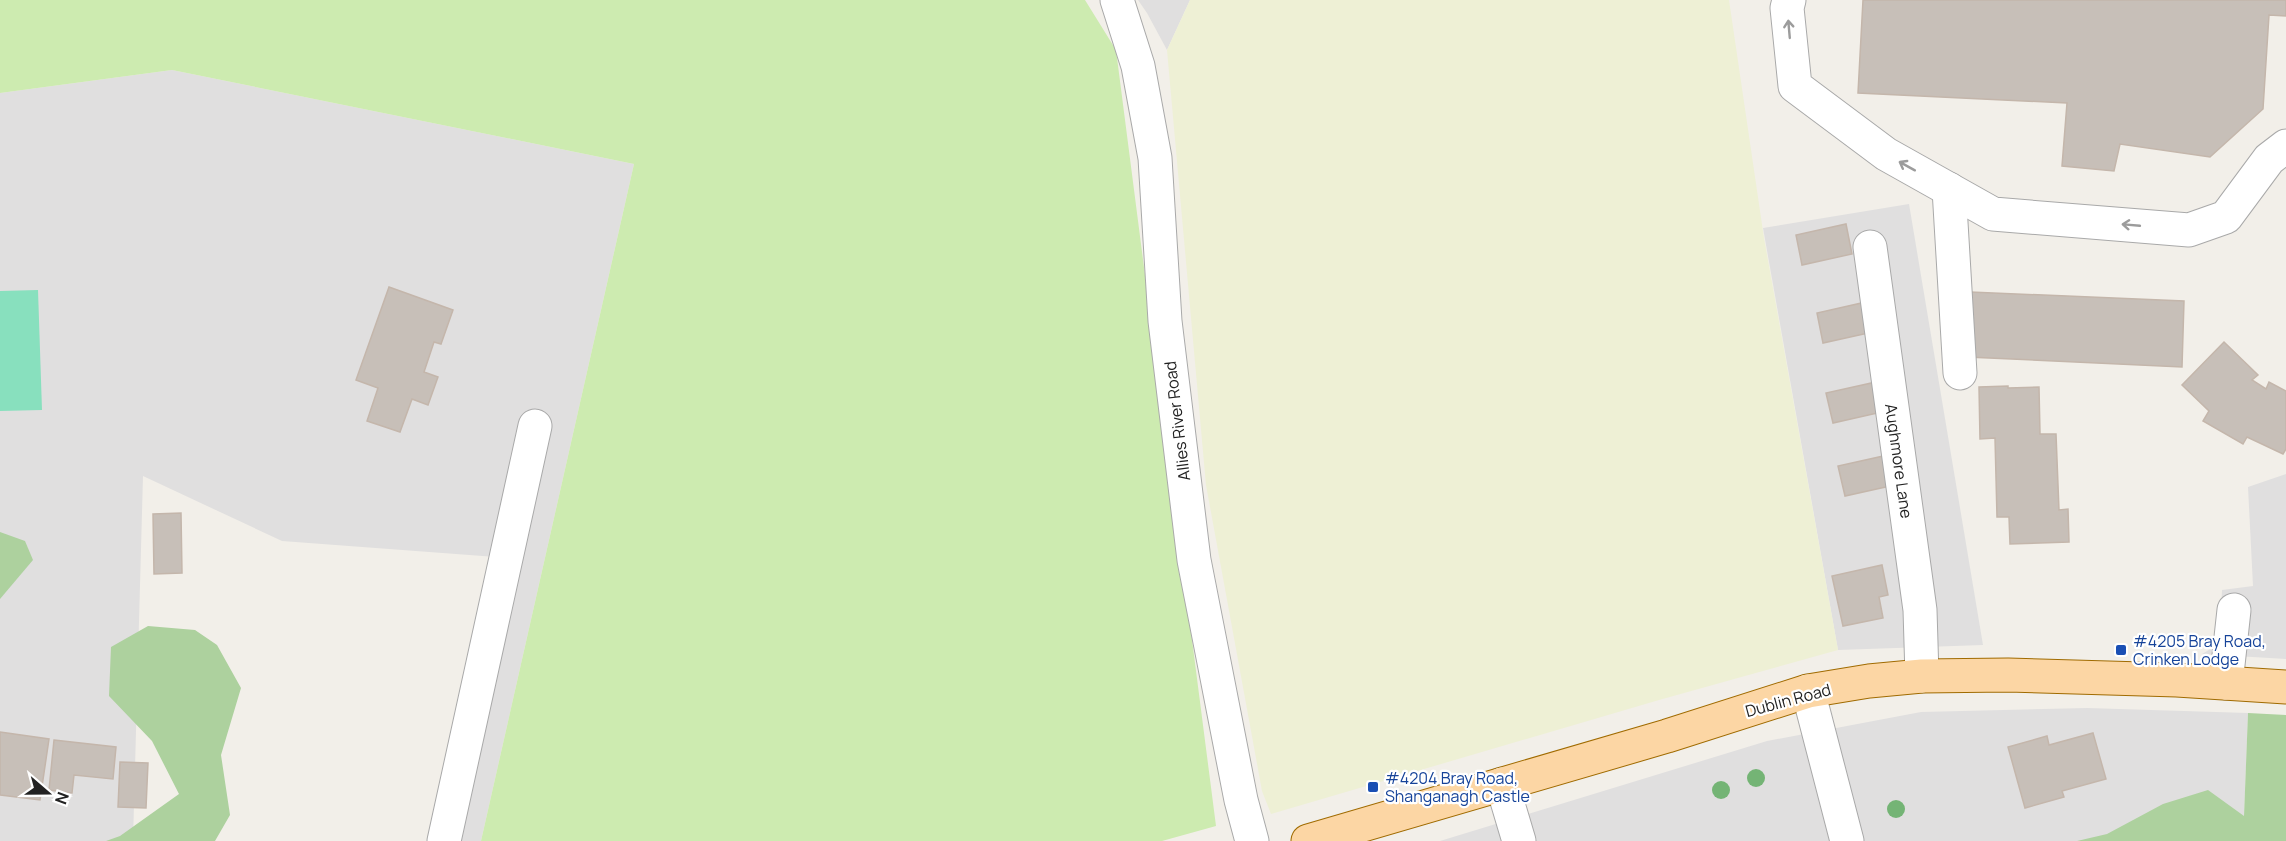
<svg xmlns="http://www.w3.org/2000/svg" width="2286" height="841" font-family="Manrope,sans-serif">
	<style>
		.residential { fill: #e0dfdf }
		.farmland { fill: #eef0d5 }
		.grass { fill: #cdebb0 }
		.forest { fill: #add19e }
		.pitch { fill: #88e0be }
		.building { fill: #c7bfb8; stroke: #c4b6ab; stroke-width: 1.5 }
		.lines { fill: none; stroke-linecap: round; stroke-linejoin: round }
		.minor-casing { stroke: #a9a9a9; stroke-width: 35 }
		.major-casing { stroke: #a06b00; stroke-width: 35 }
		.minor { stroke: #fff; stroke-width: 33 }
		.major { stroke: #fcd6a4; stroke-width: 33 }
		.tree { fill: #74b475 }
		.oneway { stroke: #9c9c9c }
		.transit-dot { fill: #1a4fb4; stroke: #fff; stroke-width: 2 }
		.labels { text-anchor: middle; stroke-width: 4.5; stroke-linejoin: round; paint-order: stroke }
		.street-label { font-size: 16px; fill: #222; stroke: #fff }
		.transit-label { font-size: 16px; fill: #164399; stroke: #fff; text-anchor: start }
	</style>
	<rect width="100%" height="100%" fill="#f2efe9"/>
	<g class="residential">
		<path d="M1138,0H1190L1167,50L1147,13Z"/>
		<path d="M172,70L634,164L481,841H437L496,557L282,541L143,476L133,841H0V93Z"/>
		<path d="M1909,204L1983,645L1838,650L1763,228Z"/>
		<path d="M2286,474V659L2202,654L2214,647L2220,630L2222,590L2253,586L2248,487Z"/>
		<path d="M2087,708L2248,713L2244,817L2104,841H1440L1767,741L1921,712Z"/>
	</g>
	<path class="farmland" d="M1190,0H1729L1764,238L1838,650L1659,700L1271,814L1262,791L1206,485L1167,50Z"/>
	<path class="grass" d="M0,0H1085L1116,50L1216,826L1162,841H481L634,164L172,70L0,93Z"/>
	<g class="forest">
		<path d="M0,532L25,541L33,560L0,599Z"/>
		<path d="M148,626L195,630L217,645L241,688L221,755L230,815L215,841H106L120,836L179,794L152,741L109,696L111,647Z"/>
		<path d="M2248,713L2286,715V841H2077L2107,834L2163,804L2208,790L2244,816Z"/>
	</g>
	<path class="pitch" d="M38,290L42,410L0,411V291Z"/>
	<g class="building">
		<path d="M1863,0H2286V16L2269,15L2263,109L2210,157L2120,144L2114,171L2062,166L2067,103L1858,93Z"/>
		<path d="M1846,224L1852,254L1802,265L1796,235Z"/>
		<path d="M389,287L453,310L441,344L434,342L424,372L438,377L428,405L412,399L400,432L367,421L378,388L356,380Z"/>
		<path d="M1970,292L2184,301L2182,367L1967,357Z"/>
		<path d="M1866,302L1873,332L1823,343L1817,313Z"/>
		<path d="M2224,342L2258,375L2252,380L2266,389L2269,382L2286,391V449L2283,454L2247,437L2243,444L2203,421L2209,411L2182,385Z"/>
		<path d="M1876,382L1882,412L1833,423L1826,393Z"/>
		<path d="M2008,386V388L2039,387L2040,434H2056L2059,510L2068,509L2069,542L2010,544L2009,517H1997L1995,438L1980,439L1979,387Z"/>
		<path d="M1888,455L1895,485L1845,496L1838,466Z"/>
		<path d="M181,513L182,573L154,574L153,514Z"/>
		<path d="M1882,565L1888,595L1879,597L1883,618L1843,626L1832,576Z"/>
		<path d="M0,732L49,739L40,800L0,795Z"/>
		<path d="M2093,733L2106,779L2062,791L2064,797L2025,808L2008,747L2047,736L2049,745Z"/>
		<path d="M54,740L116,747L113,779L74,775L72,793L49,790Z"/>
		<path d="M120,762L148,763L146,808L118,807Z"/>
	</g>
	<g class="lines">
		<defs>
			<g id="minor">
				<path d="M1117,0L1138,66L1155,158L1165,321L1194,560L1241,800L1252,841"/>
				<path d="M1789,0L1787,8L1795,86L1886,154L1993,214L2189,230L2226,217L2269,159L2286,146"/>
				<path d="M1949,189L1960,373"/>
				<path d="M1870,247L1920,610L1922,676"/>
				<path d="M2226,683L2234,610"/>
				<path d="M1808,691L1847,841"/>
				<path d="M1502,784L1519,841"/>
				<path d="M444,841L535,426"/>
			</g>
			<path id="major" d="M1308,841L1667,736L1808,691L1869,681L1922,676L2008,675L2177,680L2286,687"/>
		</defs>
		<use href="#minor" class="minor-casing"/>
		<use href="#major" class="major-casing"/>
		<use href="#minor" class="minor"/>
		<use href="#major" class="major"/>
	</g>
	<g class="tree">
		<circle cx="1756" cy="778" r="9"/>
		<circle cx="1721" cy="790" r="9"/>
		<circle cx="1896" cy="809" r="9"/>
	</g>
	<defs><path id="oneway-shaft" d="M-6 0H5M1.5-3L5.5 0L1.5 3" fill="none" stroke-width="1.6" stroke-linecap="round" stroke-linejoin="round" transform="scale(1.5)"/></defs>
	<g class="oneway">
		<use href="#oneway-shaft" transform="translate(1789 29) rotate(-95)"/>
		<use href="#oneway-shaft" transform="translate(1907 166) rotate(-151)"/>
		<use href="#oneway-shaft" transform="translate(2131 225) rotate(-175)"/>
	</g>
	<g class="transit-dot">
		<rect x="2115" y="644" width="12" height="12" rx="3"/>
		<rect x="1367" y="781" width="12" height="12" rx="3"/>
	</g>
	<g class="labels">
		<g class="street-label">
			<text transform="translate(1177 421) rotate(-97)" y="6">Allies River Road</text>
			<text transform="translate(1899 461) rotate(82)" y="6">Aughmore Lane</text>
			<text transform="translate(1788 700) rotate(-15)" y="6">Dublin Road</text>
		</g>
		<g class="transit-label">
			<text x="2133" y="647">#4205 Bray Road,<tspan x="2133" dy="18">Crinken Lodge</tspan></text>
			<text x="1385" y="784">#4204 Bray Road,<tspan x="1385" dy="18">Shanganagh Castle</tspan></text>
		</g>
	</g>
	<g transform="translate(48 793) rotate(110)" stroke="#ffffff" stroke-width="4.5" paint-order="stroke">
	<path d="M0-4.5L10 22L0 15L-10 22Z" fill="#222222"/>
	<text y="-9" font-size="16" font-weight="bold" text-anchor="middle" fill="#222222">N</text>
	</g>
</svg>
